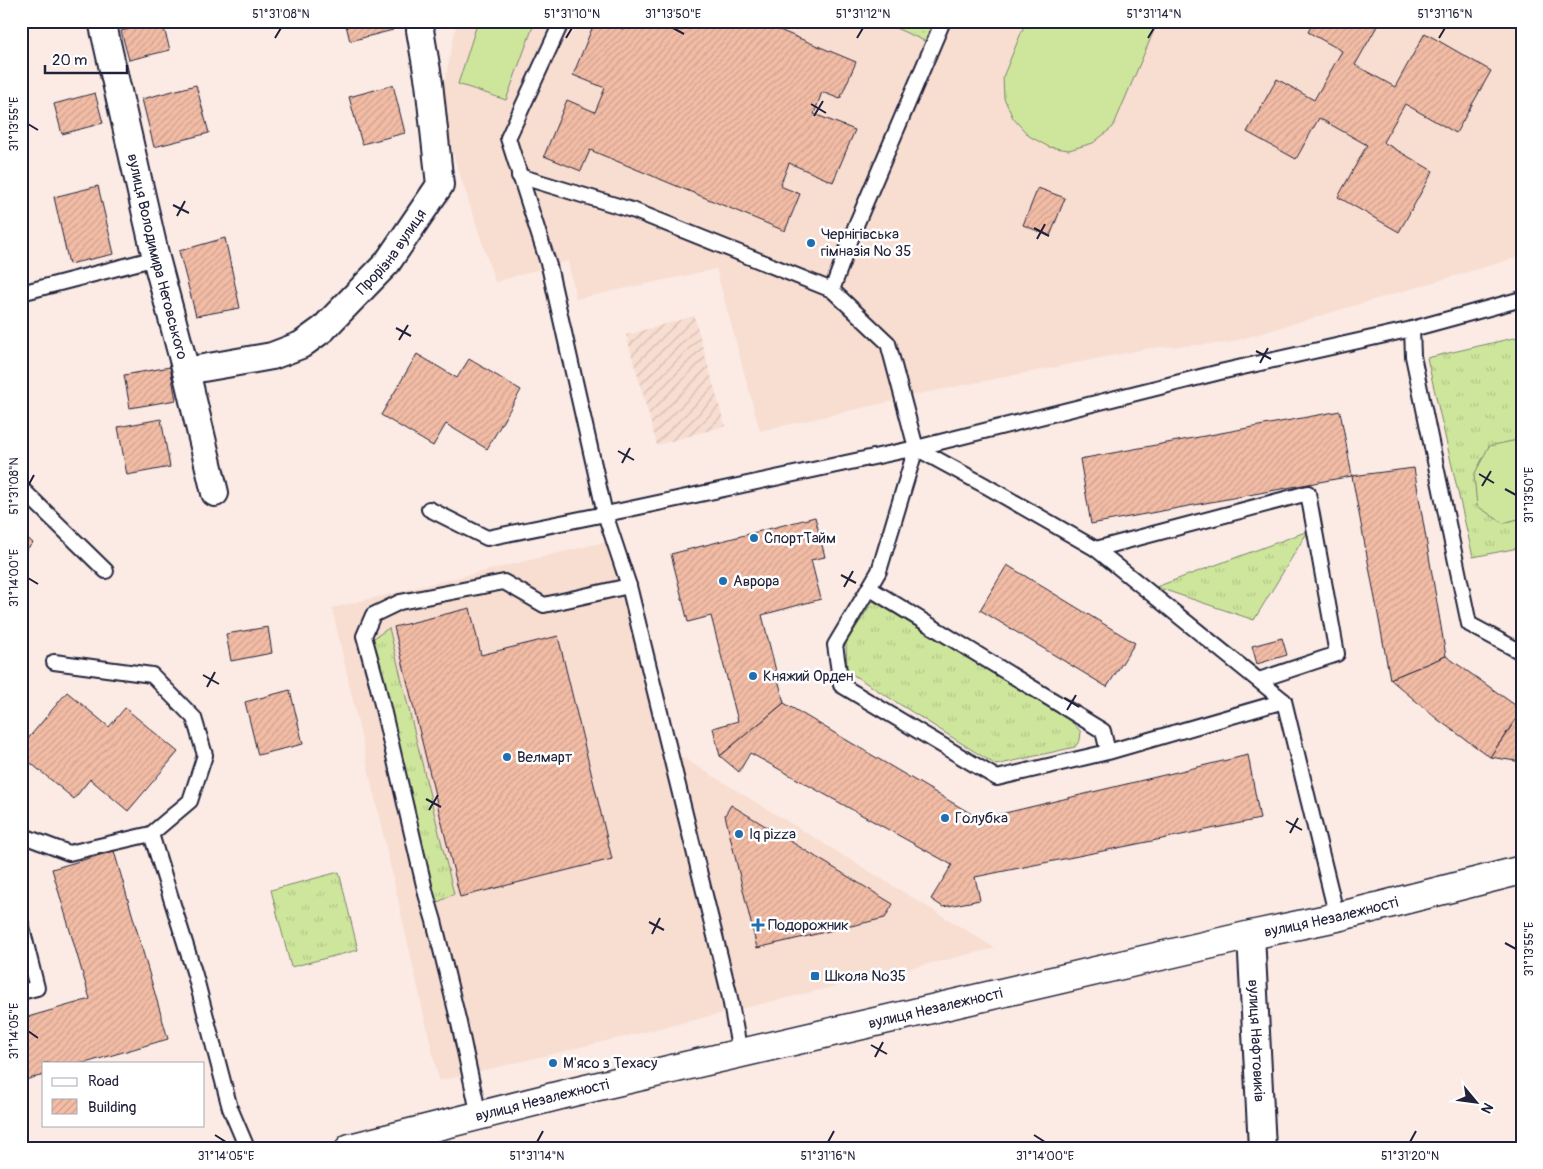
<svg xmlns="http://www.w3.org/2000/svg" width="1543" height="1169" font-family="Pangolin,sans-serif">
	<style>
		.built { fill: #f8ddd1 }
		.industrial { fill: url(#industrial-furrows) }
		.grass { fill: url(#grass-tufts); stroke: #78846c }
		.garden { fill: url(#garden-dots); stroke: #78846c }
		.pitch { fill: #cee69c; stroke: #78846c }
		.building { fill: url(#building-hatch); stroke: #22223b }
		.lines { fill: none; stroke-linecap: round; stroke-linejoin: round }
		.lane-casing { stroke: #22223b; stroke-width: 18 }
		.street-casing { stroke: #22223b; stroke-width: 30 }
		.secondary-casing { stroke: #22223b; stroke-width: 31 }
		.lane { stroke: #fff; stroke-width: 14 }
		.street { stroke: #fff; stroke-width: 26 }
		.secondary { stroke: #fff; stroke-width: 28 }
		.ticks { fill: none; stroke: #22223b; stroke-width: 2 }
		.poi-dot { fill: #1f6fb2; stroke: #fff; stroke-width: 2 }
		.labels { text-anchor: middle; stroke-width: 5; stroke-linejoin: round; paint-order: stroke }
		.poi-label { font-size: 15px; fill: #22223b; stroke: #fff; text-anchor: start }
		.street-label { font-size: 15px; fill: #22223b; stroke: #fff }
		.neatline { fill: none; stroke: #22223b; stroke-width: 2 }
		.ticks-label { font-size: 12px; text-anchor: middle; fill: #22223b }
	</style>
	<defs>
		<pattern id="industrial-furrows" width="10" height="10" patternUnits="userSpaceOnUse" patternTransform="scale(1.25)"><rect width="10" height="10" fill="#f8ddd1"/><path d="M-1 1l2-2M0 10L10 0M9 11l2-2" fill="none" stroke="#d4bdb4"/></pattern>
		<pattern id="grass-tufts" width="24" height="20" patternUnits="userSpaceOnUse" patternTransform="scale(1.25)"><rect width="24" height="20" fill="#cee69c"/><path d="M3 7l-1-3M5 7V3M7 7l1-3M15 17l-1-3M17 17v-4M19 17l1-3" fill="none" stroke="#b1c587"/></pattern>
		<pattern id="garden-dots" width="8" height="8" patternUnits="userSpaceOnUse" patternTransform="scale(1.25)"><rect width="8" height="8" fill="#cee69c"/><path d="M2 2h.1M6 6h.1" fill="none" stroke="#b1c587" stroke-width="1.8" stroke-linecap="round"/></pattern>
		<pattern id="building-hatch" width="6" height="6" patternUnits="userSpaceOnUse" patternTransform="scale(1.25)"><rect width="6" height="6" fill="#f2bca5"/><path d="M-1 1l2-2M0 6l6-6M5 7l2-2" fill="none" stroke="#cfa18f"/></pattern>
	</defs>
	<rect width="100%" height="100%" fill="#fbebe4"/>
	<filter id="ink" filterUnits="userSpaceOnUse"><feTurbulence type="fractalNoise" baseFrequency=".02" numOctaves="2"/><feDisplacementMap in="SourceGraphic" scale="10" xChannelSelector="R" yChannelSelector="G"/><feConvolveMatrix kernelMatrix="1 2 1 2 8 2 1 2 1" color-interpolation-filters="sRGB"/></filter>
	<g filter="url(#ink)">
		<g class="built">
			<path d="M457,21H1522V256L1228,343L1150,348L914,395L902,399L760,431L716,269L576,299L568,261L495,282L439,110Z"/>
			<path d="M621,538L680,756L995,948L439,1081L332,608Z"/>
		</g>
		<path class="industrial" d="M694,316L725,426L657,445L626,335Z"/>
		<g class="grass">
			<path d="M1522,336V564L1518,548L1473,557L1427,358Z"/>
			<path d="M1308,531L1254,620L1156,587Z"/>
			<path d="M873,601L1070,720L1081,732L1080,740L1075,747L996,765L847,671L846,643Z"/>
			<path d="M389,628L454,894L436,903L371,640Z"/>
			<path d="M339,872L358,950L291,967L271,890Z"/>
		</g>
		<path class="garden" d="M880,21H928L931,28L927,42Z"/>
		<g class="pitch">
			<path d="M478,21H535L506,100L458,84Z"/>
			<path d="M1026,21H1158L1113,127L1093,143L1069,150L1049,147L1029,136L1013,118L1004,98L1003,77Z"/>
			<path d="M1522,439V518L1503,523L1477,506L1474,475L1489,446Z"/>
		</g>
		<g class="building">
			<path d="M157,21H162L170,50L129,60L121,31Z"/>
			<path d="M345,21H391L393,30L350,41Z"/>
			<path d="M595,21H605L623,29L626,21H758L856,62L840,99L822,92L814,114L855,130L833,182L789,163L780,186L800,194L785,231L590,150L581,171L544,156L567,100L595,112L605,88L573,75Z"/>
			<path d="M1314,21H1380L1355,65L1395,87L1425,33L1491,71L1456,133L1405,104L1383,142L1433,171L1399,232L1338,197L1367,145L1319,118L1296,159L1247,132L1277,79L1314,100L1342,51L1308,32Z"/>
			<path d="M196,85L209,133L154,147L142,99Z"/>
			<path d="M393,85L405,133L362,144L349,97Z"/>
			<path d="M95,93L103,123L62,134L54,104Z"/>
			<path d="M98,186L114,254L69,264L54,197Z"/>
			<path d="M1038,188L1065,198L1050,236L1023,225Z"/>
			<path d="M225,238L240,308L196,316L179,251Z"/>
			<path d="M417,354L457,378L469,359L521,390L487,449L446,424L433,446L381,415Z"/>
			<path d="M170,367L176,400L130,408L124,375Z"/>
			<path d="M1340,411L1352,476L1091,524L1080,459Z"/>
			<path d="M161,419L170,467L127,475L118,427Z"/>
			<path d="M1414,468L1446,656L1390,679L1352,476Z"/>
			<path d="M815,517L825,557L811,560L821,599L762,615L784,703L720,756L713,728L738,721L711,616L688,622L671,554Z"/>
			<path d="M21,532L33,543L21,555Z"/>
			<path d="M1007,565L1135,643L1107,687L980,610Z"/>
			<path d="M470,608L481,655L558,636L612,859L460,897L394,627Z"/>
			<path d="M268,627L272,653L231,661L226,634Z"/>
			<path d="M1282,638L1287,655L1257,664L1252,646Z"/>
			<path d="M1446,656L1522,710L1490,757L1437,719L1390,679Z"/>
			<path d="M290,690L303,744L258,755L245,702Z"/>
			<path d="M67,692L109,727L125,708L178,752L128,811L90,779L74,799L21,755V747Z"/>
			<path d="M784,703L980,819L1248,755L1260,819L975,877L980,900L943,907L931,899L952,865L750,753L739,772L720,756Z"/>
			<path d="M1522,711V762L1490,757Z"/>
			<path d="M731,805L893,904L885,918L757,948L725,815Z"/>
			<path d="M114,851L168,1039L85,1063H44V1075L21,1081V1019L90,999L52,869Z"/>
		</g>
		<g class="lines">
			<defs>
				<g id="lane">
					<path d="M562,21L508,138L549,266L605,514L629,586L729,993L740,1053"/>
					<path d="M519,176L635,211L832,290"/>
					<path d="M21,293L156,258"/>
					<path d="M1412,329L1413,356L1469,624L1519,651L1522,650"/>
					<path d="M916,448L986,486L1096,549L1284,701"/>
					<path d="M21,488L106,571"/>
					<path d="M429,509L487,538L625,510L916,448L1220,372L1412,329L1522,299"/>
					<path d="M1096,549L1308,493L1337,654L1259,680"/>
					<path d="M869,588L879,571L916,448L888,343L832,290L856,225L943,21"/>
					<path d="M54,662L152,675L194,718L205,755L190,801L151,834"/>
					<path d="M1108,752L1103,731L869,588L835,645L841,685L997,778L1108,752L1284,701L1337,917"/>
					<path d="M21,820V831"/>
					<path d="M21,835L69,853L151,834L195,975L230,1108L247,1148"/>
					<path d="M21,924L37,988L21,992"/>
					<path d="M479,1116L459,1023L434,921L426,894L377,683L364,636L373,615L400,602L504,582L544,605L629,586"/>
				</g>
				<g id="street">
					<path id="s1" d="M102,21L156,258L186,371L215,493"/>
					<path id="s2" d="M186,371L272,356L301,345L323,329L387,263L440,185L429,83L420,30L422,21"/>
					<path id="s3" d="M1251,935L1262,1148"/>
				</g>
				<g id="secondary">
					<path id="s4" d="M350,1148L573,1092L1251,935L1337,917L1522,870"/>
				</g>
			</defs>
			<use href="#lane" class="lane-casing"/>
			<use href="#street" class="street-casing"/>
			<use href="#secondary" class="secondary-casing"/>
			<use href="#lane" class="lane"/>
			<use href="#street" class="street"/>
			<use href="#secondary" class="secondary"/>
		</g>
	</g>
	<path class="ticks" d="M673,28L684,34M275,38L281,28M566,38L572,28M857,38L863,28M1148,38L1154,28M1439,38L1445,28M811,104L826,113M814,116L823,101M28,124L38,130M173,205L189,213M177,216L185,201M1034,228L1049,236M1037,239L1045,224M396,328L411,336M399,340L408,325M1256,351L1271,359M1260,363L1268,348M618,451L634,460M622,463L630,448M1479,474L1494,483M28,486L34,475M1482,486L1491,471M1505,489L1516,495M841,575L856,583M28,578L38,584M844,587L853,571M203,675L219,684M207,687L215,672M1064,698L1079,707M1067,710L1076,695M426,799L441,807M429,810L438,795M1286,821L1302,830M1290,833L1298,818M649,922L664,930M652,934L660,918M1505,943L1516,949M28,1031L38,1038M871,1045L887,1054M875,1057L883,1042M215,1135L226,1142M1034,1135L1045,1142M537,1142L543,1131M828,1142L834,1131M1410,1142L1416,1131"/>
	<g class="poi-dot">
		<circle cx="811" cy="243" r="5"/>
		<circle cx="754" cy="538" r="5"/>
		<circle cx="723" cy="581" r="5"/>
		<circle cx="753" cy="676" r="5"/>
		<circle cx="507" cy="757" r="5"/>
		<circle cx="945" cy="818" r="5"/>
		<circle cx="739" cy="834" r="5"/>
		<path d="M755.5 917.5h5v5h5v5h-5v5h-5v-5h-5v-5h5z"/>
		<rect x="810" y="971" width="10" height="10" rx="2.5"/>
		<circle cx="553" cy="1063" r="5"/>
	</g>
	<g class="labels">
		<g class="poi-label">
			<text x="821" y="239">Чернігівська<tspan x="821" dy="17">гімназія № 35</tspan></text>
			<text x="764" y="543">СпортТайм</text>
			<text x="733" y="586">Аврора</text>
			<text x="763" y="681">Княжий Орден</text>
			<text x="517" y="762">Велмарт</text>
			<text x="955" y="823">Голубка</text>
			<text x="749" y="839">Iq pizza</text>
			<text x="768" y="930">Подорожник</text>
			<text x="825" y="981">Школа №35</text>
			<text x="563" y="1068">М'ясо з Техасу</text>
		</g>
		<g class="street-label">
			<text dy="5" stroke="none"><textPath href="#s2" startOffset="249">Прорізна вулиця</textPath></text>
			<text dy="5" stroke="none"><textPath href="#s1" startOffset="242">вулиця Володимира Неговського</textPath></text>
			<text dy="5" stroke="none"><textPath href="#s4" startOffset="1008">вулиця Незалежності</textPath></text>
			<text dy="5" stroke="none"><textPath href="#s4" startOffset="602">вулиця Незалежності</textPath></text>
			<text dy="5" stroke="none"><textPath href="#s3" startOffset="106">вулиця Нафтовиків</textPath></text>
			<text dy="5" stroke="none"><textPath href="#s4" startOffset="198">вулиця Незалежності</textPath></text>
		</g>
	</g>
	<rect width="1543" height="1169" fill="none" stroke="#fff" stroke-width="55"/>
	<rect x="42" y="1062" width="162" height="65" fill="#ffffff" stroke="#a7a7b1"/>
	<rect x="52" y="1078" width="25" height="8" fill="#ffffff" stroke="#a7a7b1"/>
	<text x="88" y="1086" font-size="15" fill="#22223b">Road</text>
	<rect x="52" y="1099" width="25" height="15" fill="url(#building-hatch)" stroke="#a7a7b1"/>
	<text x="88" y="1112" font-size="15" fill="#22223b">Building</text>
	<g transform="translate(1476 1102) rotate(119)" stroke="#ffffff" stroke-width="4" paint-order="stroke">
	<path d="M0-4L9 19L0 12L-9 19Z" fill="#22223b"/>
	<text y="-8" font-size="14" font-weight="bold" text-anchor="middle" fill="#22223b">N</text>
	</g>
	<path d="M45 65v8h82v-8" fill="none" stroke="#22223b" stroke-width="2.5"/>
	<text x="52" y="65" font-size="15" fill="#22223b" stroke="#ffffff" stroke-width="4" paint-order="stroke">20 m</text>
	<rect x="28" y="28" width="1488" height="1114" class="neatline"/>
	<g class="ticks-label">
		<text x="281" y="18">51°31'08"N</text>
		<text x="572" y="18">51°31'10"N</text>
		<text x="673" y="18">31°13'50"E</text>
		<text x="863" y="18">51°31'12"N</text>
		<text x="1154" y="18">51°31'14"N</text>
		<text x="1445" y="18">51°31'16"N</text>
		<text transform="translate(14 124) rotate(-90)" y="4">31°13'55"E</text>
		<text transform="translate(14 486) rotate(-90)" y="4">51°31'08"N</text>
		<text transform="translate(1529 495) rotate(-90)" y="4">31°13'50"E</text>
		<text transform="translate(14 578) rotate(-90)" y="4">31°14'00"E</text>
		<text transform="translate(1529 949) rotate(-90)" y="4">31°13'55"E</text>
		<text transform="translate(14 1031) rotate(-90)" y="4">31°14'05"E</text>
		<text x="226" y="1160">31°14'05"E</text>
		<text x="537" y="1160">51°31'14"N</text>
		<text x="828" y="1160">51°31'16"N</text>
		<text x="1045" y="1160">31°14'00"E</text>
		<text x="1410" y="1160">51°31'20"N</text>
	</g>
</svg>
